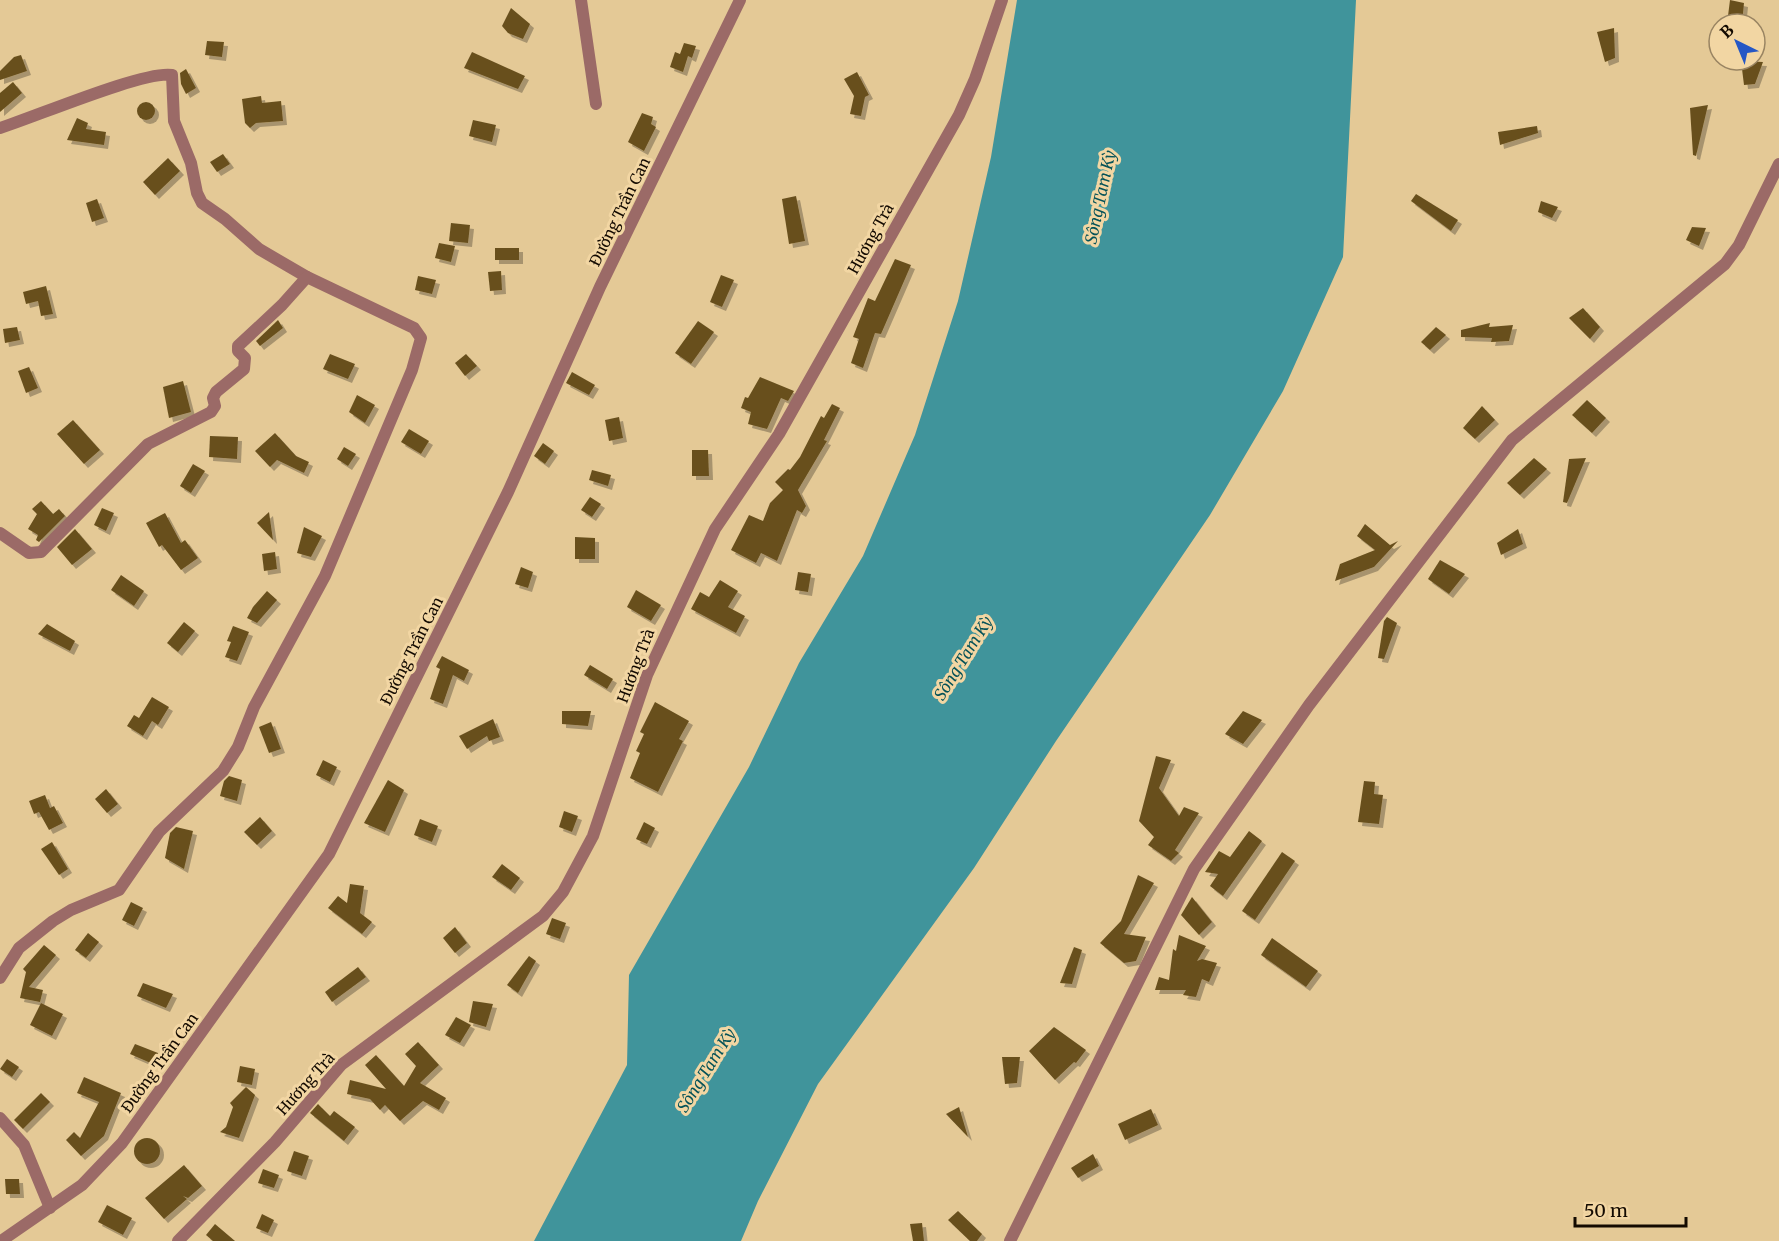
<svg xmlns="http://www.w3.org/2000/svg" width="1779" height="1241" font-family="Merriweather,serif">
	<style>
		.water { fill: #40949b }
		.building { fill: #68501f; filter: url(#shadow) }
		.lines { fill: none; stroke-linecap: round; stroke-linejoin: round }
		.street { stroke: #9b6a67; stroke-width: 12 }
		.labels { text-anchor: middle; stroke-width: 6; stroke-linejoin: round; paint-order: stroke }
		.street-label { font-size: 15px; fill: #130a00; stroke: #f2d6a3 }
		.water-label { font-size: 16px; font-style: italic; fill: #055258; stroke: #f2d6a3 }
	</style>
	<defs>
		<filter id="shadow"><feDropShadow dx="4" dy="4" stdDeviation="0" flood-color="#0004"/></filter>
	</defs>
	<rect width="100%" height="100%" fill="#e4c996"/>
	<path class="water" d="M1017,0H1356L1343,257L1283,391L1210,515L1056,741L974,868L818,1084L758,1201L741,1241H534L627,1065L629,975L749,767L799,663L863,556L915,435L958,301L991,157Z"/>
	<g class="building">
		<path d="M1730,0L1744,3L1742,24H1727Z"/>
		<path d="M511,8L530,24L523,39L508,33L502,26Z"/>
		<path d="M1614,28L1615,58L1605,62L1597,32Z"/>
		<path d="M207,41L224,42L222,57L205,55Z"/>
		<path d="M684,43L696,46L692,58L688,56L683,72L670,67L675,52L680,54Z"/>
		<path d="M472,52L525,76L518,89L464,68Z"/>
		<path d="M21,55L27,71L0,80V71L14,57Z"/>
		<path d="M1741,61L1763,62L1755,84L1744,85Z"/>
		<path d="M186,69L196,88L186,94L181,84L180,73Z"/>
		<path d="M857,72L869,95L865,97L861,116L850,114L854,96L844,79Z"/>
		<path d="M13,82L22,93L0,112V93Z"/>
		<path d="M261,96L262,103L281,101L283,121L256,123L250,128L245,123L242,99Z"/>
		<circle cx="146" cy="111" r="9"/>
		<path d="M1708,105L1696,156L1693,155L1690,108Z"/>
		<path d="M642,113L653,117L651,124L656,127L644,151L628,142Z"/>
		<path d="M77,118L88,123L86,129L106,132L104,145L67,140Z"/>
		<path d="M473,120L496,125L492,142L469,136Z"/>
		<path d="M1537,126L1538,133L1500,145L1498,132Z"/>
		<path d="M223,154L230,164L217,172L210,162Z"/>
		<path d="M168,158L180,171L155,195L143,182Z"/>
		<path d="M1416,194L1458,220L1451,231L1411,201Z"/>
		<path d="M796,196L805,241L789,244L782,199Z"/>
		<path d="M97,199L104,218L92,222L86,203Z"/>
		<path d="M1541,201L1558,207L1552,218L1538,212Z"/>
		<path d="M451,223L470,225L468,243L449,241Z"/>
		<path d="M1692,227L1706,228L1699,246L1686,240Z"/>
		<path d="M439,243L455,246L451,262L435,258Z"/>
		<rect x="495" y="248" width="24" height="12"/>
		<path d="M895,259L911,265L881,334L875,333L863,368L851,363L859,339L853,337L868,298L875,301Z"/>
		<path d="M501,271L502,290L490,291L488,272Z"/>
		<path d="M721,275L734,280L722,307L710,302Z"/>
		<path d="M418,276L436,280L432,294L415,290Z"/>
		<path d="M46,286L53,314L41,316L38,301L26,304L23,292Z"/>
		<path d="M1583,308L1600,327L1590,339L1569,318Z"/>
		<path d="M278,320L283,328L260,346L256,341Z"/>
		<path d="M698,321L714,332L691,364L675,353Z"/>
		<path d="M1490,323L1489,327L1513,325L1509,341L1491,342L1492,338L1461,337V330Z"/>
		<path d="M17,327L20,340L5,343L3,329Z"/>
		<path d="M1436,327L1446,335L1430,350L1421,342Z"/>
		<path d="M330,354L355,364L348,379L323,369Z"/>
		<path d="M466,354L477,366L465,376L455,363Z"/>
		<path d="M29,367L38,388L26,393L18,371Z"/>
		<path d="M572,372L595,385L589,395L566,383Z"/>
		<path d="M760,377L794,391L788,401L781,398L767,429L748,424L751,412L741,408L745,397L748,398Z"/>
		<path d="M183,381L191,412L169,418L163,387Z"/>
		<path d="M357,395L375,405L365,423L349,412Z"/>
		<path d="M1587,400L1606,418L1592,433L1572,415Z"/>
		<path d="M832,404L840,408L824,440L827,441L798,490L806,506L802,513L797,510L777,561L761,553L756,563L731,550L749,515L763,521L770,503L783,490L775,482L788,469L790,470L800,457L821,416L824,418Z"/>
		<path d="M1482,406L1495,420L1475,439L1463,428Z"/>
		<path d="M619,417L623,438L609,441L605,420Z"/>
		<path d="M73,420L100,450L84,464L57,434Z"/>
		<path d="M409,429L429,441L421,454L401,442Z"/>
		<path d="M275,433L296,456L309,462L304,473L277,460L270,467L255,451Z"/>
		<path d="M210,436L238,437L237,459L209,457Z"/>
		<path d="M543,443L554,451L545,464L534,456Z"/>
		<path d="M344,447L356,454L348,466L337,459Z"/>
		<path d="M692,450H708L709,476H692Z"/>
		<path d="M1534,458L1547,469L1520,495L1507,483Z"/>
		<path d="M1586,458L1567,503L1563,502L1569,459Z"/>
		<path d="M193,464L205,471L191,493L180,486Z"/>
		<path d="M592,470L611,475L608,486L589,480Z"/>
		<path d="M590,497L601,504L592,517L581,510Z"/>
		<path d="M41,501L53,514L59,509L65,516L39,542L36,540L38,535L28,529L37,514L32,509Z"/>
		<path d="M102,508L114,513L106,531L94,525Z"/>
		<path d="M269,512L273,540L257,523Z"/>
		<path d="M165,513L181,543L185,540L198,558L181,570L162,545L159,547L146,523Z"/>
		<path d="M1365,524L1390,545L1398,541L1374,567L1335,581L1340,564L1375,550L1357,536Z"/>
		<path d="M304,527L322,536L311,557L297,553Z"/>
		<path d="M75,529L92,549L72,565L57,547Z"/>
		<path d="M1518,529L1523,544L1501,555L1497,543Z"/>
		<path d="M575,537L595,538V559H575Z"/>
		<path d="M275,552L277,569L264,571L262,554Z"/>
		<path d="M1440,560L1465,574L1449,594L1428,579Z"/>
		<path d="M521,567L533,572L528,588L515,584Z"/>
		<path d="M798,572L811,574L808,592L795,590Z"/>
		<path d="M121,575L144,591L134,606L111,590Z"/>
		<path d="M720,580L738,591L728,607L745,616L736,633L691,609L700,592L709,597Z"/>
		<path d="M636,590L661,605L651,621L627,607Z"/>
		<path d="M267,591L277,600L257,623L247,618L253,607Z"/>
		<path d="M1387,617L1397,623L1384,659L1378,658L1384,621Z"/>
		<path d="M184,622L195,631L178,652L167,643Z"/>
		<path d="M47,624L75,641L70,651L38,634Z"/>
		<path d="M233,626L249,632L237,661L225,657L231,642L227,641Z"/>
		<path d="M442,656L469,670L464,681L453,675L443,704L430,699L440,669L436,667Z"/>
		<path d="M590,665L613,679L607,689L584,675Z"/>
		<path d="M152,697L169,707L158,725L152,721L143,736L127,726L134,715L139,718Z"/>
		<path d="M655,702L689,721L679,739L683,741L658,792L630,778L640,753L636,751L644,734L640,732Z"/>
		<path d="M562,711H591L588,726L562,724Z"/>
		<path d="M1243,711L1262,720L1243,744L1225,734Z"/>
		<path d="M493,719L500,737L489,741L487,736L467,749L459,736Z"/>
		<path d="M271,722L281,749L269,753L259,727Z"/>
		<path d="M1156,756L1171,760L1159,788L1179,816L1184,807L1199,813L1175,850L1179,853L1171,861L1148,845L1154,837L1139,821Z"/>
		<path d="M323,760L337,767L330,782L316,775Z"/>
		<path d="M229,776L242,780L237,801L220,796L224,781Z"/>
		<path d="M388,780L404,790L385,832L364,823Z"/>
		<path d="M1364,781L1375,782L1374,794L1383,795L1379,824L1358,822Z"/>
		<path d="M106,789L118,804L107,813L95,799Z"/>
		<path d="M45,795L50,808L54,806L63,823L49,830L39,812L34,814L29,801Z"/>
		<path d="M564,811L578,816L572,832L559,827Z"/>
		<path d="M260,817L272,831L257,845L244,832Z"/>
		<path d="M420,819L438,826L432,842L414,835Z"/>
		<path d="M644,822L655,828L647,844L636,839Z"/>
		<path d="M176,827L193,831L184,869L165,858L170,833Z"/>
		<path d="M1249,831L1262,841L1223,896L1210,886L1218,874L1205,872L1219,851L1230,857Z"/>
		<path d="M52,842L68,869L59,875L41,849Z"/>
		<path d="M1282,852L1295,861L1255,920L1242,911Z"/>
		<path d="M502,864L520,878L511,890L492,877Z"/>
		<path d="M1138,875L1154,883L1124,934L1146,937L1136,961L1124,963L1100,943L1121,921Z"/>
		<path d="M350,884L364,886L360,913L372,922L362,934L328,908L338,896L347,903Z"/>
		<path d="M1192,897L1212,922L1199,935L1181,915Z"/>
		<path d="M131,902L143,908L134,926L122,920Z"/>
		<path d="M552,918L566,923L560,939L546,934Z"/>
		<path d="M455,927L467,943L455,953L443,938Z"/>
		<path d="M88,933L99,942L86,958L75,950Z"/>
		<path d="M1179,935L1206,946L1197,961L1202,959L1217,963L1209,982L1202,979L1196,997L1183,995L1186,990H1155L1159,977L1169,980L1173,949L1176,951Z"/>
		<path d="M1272,938L1318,971L1306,987L1261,955Z"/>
		<path d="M44,945L56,955L29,987L43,990L40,1002L20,998L26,972L23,969Z"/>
		<path d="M1074,947L1082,950L1072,984L1060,983Z"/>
		<path d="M529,956L536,961L518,993L507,985Z"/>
		<path d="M358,967L366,977L332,1002L325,992Z"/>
		<path d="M143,983L173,994L166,1008L137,996Z"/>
		<path d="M473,1001L493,1004L486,1027L469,1022Z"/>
		<path d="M41,1003L63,1014L52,1036L30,1025Z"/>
		<path d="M456,1017L471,1025L460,1043L445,1035Z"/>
		<path d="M1054,1027L1086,1050L1076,1063L1074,1062L1055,1080L1029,1051Z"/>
		<path d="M418,1042L439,1065L420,1083L446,1098L439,1110L423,1101L400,1121L385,1105L380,1110L370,1099L347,1094L350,1080L386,1089L365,1065L376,1055L404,1086L416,1066L405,1054Z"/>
		<path d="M135,1044L158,1053L153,1064L130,1054Z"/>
		<path d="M1002,1057H1020L1017,1083L1005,1084Z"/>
		<path d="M7,1059L19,1067L12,1077L0,1069Z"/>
		<path d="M240,1066L255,1069L252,1085L237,1082Z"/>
		<path d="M84,1077L121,1093L104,1136L81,1156L66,1140L74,1132L80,1138L99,1102L77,1093Z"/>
		<path d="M246,1087L255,1095L239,1138L220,1132L226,1127L233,1107L230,1103Z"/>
		<path d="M41,1093L50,1102L23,1129L14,1120Z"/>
		<path d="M318,1104L330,1116L334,1111L355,1127L344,1141L310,1113Z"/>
		<path d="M959,1107L968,1137L946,1114Z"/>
		<path d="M1151,1109L1158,1125L1125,1140L1118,1124Z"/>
		<circle cx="147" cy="1151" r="13"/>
		<path d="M294,1151L309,1156L302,1176L287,1171Z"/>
		<path d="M1093,1154L1099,1166L1078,1178L1071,1168Z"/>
		<path d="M184,1165L202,1186L188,1198L183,1196L187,1199L164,1219L145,1198Z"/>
		<path d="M263,1169L279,1175L274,1188L258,1183Z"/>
		<path d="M5,1179H19L20,1194H6Z"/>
		<path d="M107,1205L132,1218L123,1235L98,1222Z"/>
		<path d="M958,1211L982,1234L977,1241H970L948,1220Z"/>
		<path d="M262,1214L274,1220L268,1233L256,1228Z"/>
		<path d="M922,1223L924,1241H913L910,1224Z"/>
		<path d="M215,1224L235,1241H213L206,1235Z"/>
	</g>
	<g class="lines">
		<g class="street">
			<path d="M581,0L596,104"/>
			<path d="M0,128C35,117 145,70 172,75L174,121L191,163L197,193L202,203L225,219L259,249L307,277L414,328L421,338L412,370L325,576L254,707L238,747L223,771L159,832L119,890L71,910L53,921L19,948L0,978"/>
			<path d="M0,533L29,553L41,552L148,444L211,412L215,406L213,398L216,392L244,369L245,358L238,351V346L282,305L307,277"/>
			<path d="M0,1118L24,1145L50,1208"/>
			<path d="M1,1241L82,1185L122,1143L329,854L508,492L600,287L740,0"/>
			<path d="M178,1241L275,1142L341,1065L543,916L563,892L593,836L647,675L715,529L779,434L959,115L975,79L1002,0"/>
			<path d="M1010,1241L1194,869L1309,705L1512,440L1725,264L1739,245L1779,164"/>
		</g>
	</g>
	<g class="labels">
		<g class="street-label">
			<text transform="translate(620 212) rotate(-64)" y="5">Đường Trần Can</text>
			<text transform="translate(871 239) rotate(-61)" y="5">Hương Trà</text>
			<text transform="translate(412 651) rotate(-63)" y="5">Đường Trần Can</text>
			<text transform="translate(636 666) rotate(-69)" y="5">Hương Trà</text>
			<text transform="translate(160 1063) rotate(-54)" y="5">Đường Trần Can</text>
			<text transform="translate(306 1084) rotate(-48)" y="5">Hương Trà</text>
		</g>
		<g class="water-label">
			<text transform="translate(1100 197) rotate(-78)" y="6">Sông Tam Kỳ</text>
			<text transform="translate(963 658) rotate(-58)" y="6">Sông Tam Kỳ</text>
			<text transform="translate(706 1070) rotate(-58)" y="6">Sông Tam Kỳ</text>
		</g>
	</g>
	<g transform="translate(1737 42) rotate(317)"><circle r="28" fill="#f2d6a3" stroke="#998462" stroke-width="1.5"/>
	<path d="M0-4.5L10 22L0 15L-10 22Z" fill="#2557c5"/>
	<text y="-9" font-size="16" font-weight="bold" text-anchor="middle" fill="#130a00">B</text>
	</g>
	<path d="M1575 1217v9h111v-9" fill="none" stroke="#130a00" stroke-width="3"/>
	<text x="1584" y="1217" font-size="18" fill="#130a00" stroke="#f2d6a3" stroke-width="4.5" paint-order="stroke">50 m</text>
</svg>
